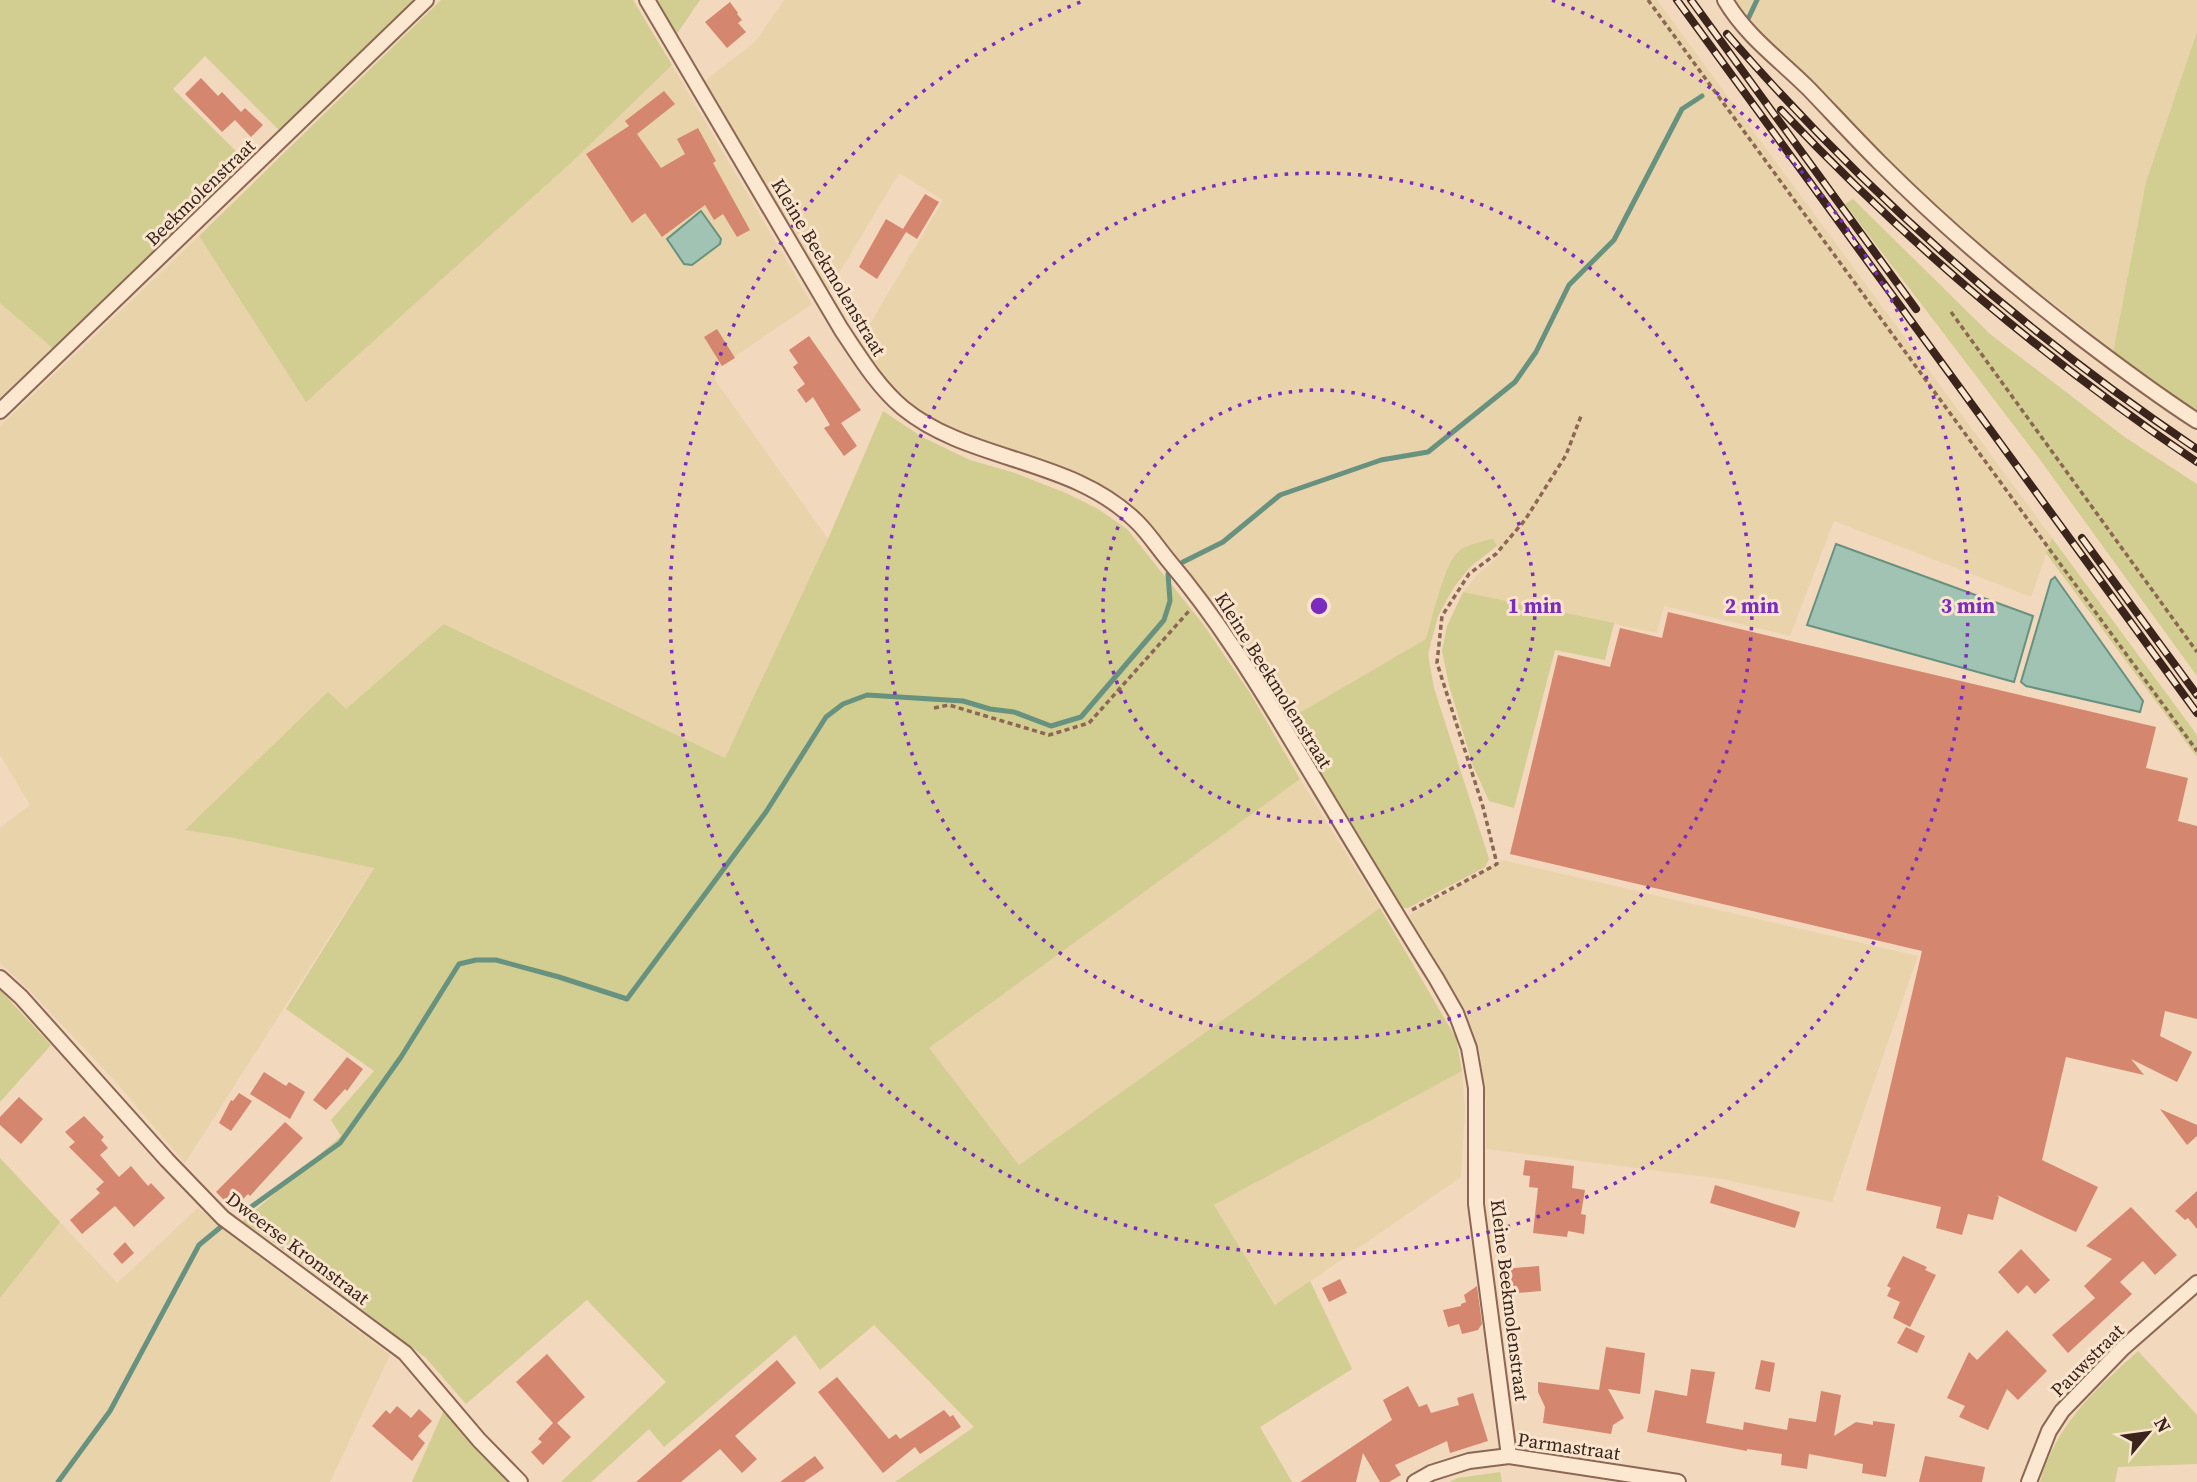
<svg xmlns="http://www.w3.org/2000/svg" width="2197" height="1482" font-family="'Source Serif 4',serif">
	<style>
		.farmland { fill: #e9d3aa }
		.green { fill: #d2cd90 }
		.water { fill: #a1c3b3; stroke: #67927f; stroke-width: 2 }
		.lines { fill: none; stroke-linecap: round; stroke-linejoin: round }
		.stream { stroke: #67927f; stroke-width: 5 }
		.building { fill: #d5866e }
		.minor-casing { stroke: #8c6754; stroke-width: 18 }
		.path { stroke: #8c6754; stroke-width: 3.5; stroke-dasharray: 5 3.5; stroke-linecap: butt }
		.minor { stroke: #fce7d1; stroke-width: 14 }
		.rail-casing { stroke: #3a241b; stroke-width: 8 }
		.rail { stroke: #f9e4cd; stroke-width: 5; stroke-dasharray: 16; stroke-linecap: butt }
		.ring { fill: none; stroke: #7b2cbf; stroke-width: 3.5; stroke-dasharray: 3.5 7 }
		.labels { text-anchor: middle; stroke-width: 6; stroke-linejoin: round; paint-order: stroke }
		.street-label { font-size: 19px; fill: #3a241b; stroke: #f9e4cd }
		.centre { fill: #7b2cbf; stroke: #f9e4cd; stroke-width: 3.5 }
		.ring-label { font-size: 21px; text-anchor: middle; font-weight: bold; fill: #7b2cbf; stroke: #f9e4cd; stroke-width: 6; stroke-linejoin: round; paint-order: stroke }
	</style>
	<rect width="100%" height="100%" fill="#f2d8bd"/>
	<g class="farmland">
		<path d="M784,0H1657L2052,538L2031,597L1834,521L1790,636L1664,606L1657,633L1463,592L1478,574L1500,555L1497,546L1445,578L1426,639L1289,719L1228,625L1149,524L1126,501L1106,487L1061,466L1003,448L933,422L892,392L857,346L943,200L899,173L827,293L702,83L755,42Z"/>
		<path d="M1729,0H2197V32L2146,182L2112,358L2097,338L2043,295L2027,291L1991,262L1760,42Z"/>
		<path d="M672,65L812,304L718,368L715,380L828,539L725,758L445,624L346,710L328,693L186,830L234,838L374,867L185,1163L113,1079L31,992L0,963V828L30,805L0,755V426L199,236L306,402L574,160Z"/>
		<path d="M0,303L55,350L0,403Z"/>
		<path d="M1300,779L1380,908L1019,1165L928,1049Z"/>
		<path d="M1502,860L1918,956L1832,1202L1722,1179L1486,1149V1101L1480,1053L1444,981L1405,918Z"/>
		<path d="M1462,1071L1465,1110L1461,1177L1276,1305L1214,1205Z"/>
		<path d="M198,1208L236,1239L390,1355L330,1482H0V1298L60,1222L117,1283Z"/>
	</g>
	<g class="green">
		<path d="M0,0H416L282,133L205,56L173,89L247,162L55,350L0,303Z"/>
		<path d="M441,0H633L672,65L574,160L306,402L199,236Z"/>
		<path d="M651,0H700L674,38Z"/>
		<path d="M2197,32V415L2112,358L2146,182Z"/>
		<path d="M1853,199L1990,334L2126,438L2197,484V676L2041,461L1845,204Z"/>
		<path d="M883,411L922,437L970,460L1015,473L1066,493L1098,509L1127,529L1203,624L1250,693L1300,779L929,1048L1019,1165L1380,908L1456,1038L1462,1071L1214,1205L1275,1305L1310,1281L1352,1369L1260,1427L1292,1482H895L974,1427L874,1325L820,1370L795,1335L664,1447L649,1429L591,1482H561L666,1382L587,1300L466,1404L426,1358L262,1234L242,1222L341,1136L331,1120L374,1071L286,1009L374,868L234,838L185,830L328,692L346,709L444,624L725,758L828,539Z"/>
		<path d="M2052,538L2197,735V757L2046,553Z"/>
		<path d="M1493,539L1497,546L1470,567L1454,587L1438,616L1428,654L1434,688L1489,859L1485,867L1408,908H1399L1289,719L1426,639C1432,619 1444,567 1456,554C1465,544 1481,542 1493,539Z"/>
		<path d="M1463,592L1614,623L1605,660L1555,650L1514,808L1489,801L1473,766L1449,685L1442,651L1447,626Z"/>
		<path d="M0,990L51,1045L0,1102Z"/>
		<path d="M0,1158L60,1222L0,1298Z"/>
		<path d="M2138,1351L2197,1415V1464L2118,1467L2115,1482H2040C2057,1423 2094,1391 2138,1351Z"/>
		<path d="M444,1410L513,1482H412Z"/>
		<path d="M1500,1472L1502,1482H1449L1458,1478Z"/>
	</g>
	<g class="water">
		<path d="M701,211L721,239L720,244L692,265L684,264L667,239Z"/>
		<path d="M1836,544L2033,616L2014,682L1807,625Z"/>
		<path d="M2055,577L2143,701L2140,712L2026,686L2021,682L2051,580Z"/>
	</g>
	<g class="lines">
		<g class="stream">
			<path d="M1748,19L1757,0"/>
			<path d="M1183,562L1223,542L1280,495L1381,460L1428,452L1515,382L1536,352L1569,285L1614,240L1682,109L1702,96"/>
			<path d="M244,1212L340,1143L401,1057L459,964L476,960H496L559,977L627,999L766,812L826,717L843,704L867,695L963,701L990,709L1014,712L1051,726L1081,717L1164,620L1170,601L1168,574"/>
			<path d="M58,1482L110,1411L199,1245L222,1226"/>
		</g>
	</g>
	<g class="building">
		<path d="M730,2L738,13L737,14L742,20L738,23L746,32L727,48L705,22Z"/>
		<path d="M201,78L218,96L222,92L241,112L245,108L263,125L251,137L235,120L222,132L185,94Z"/>
		<path d="M664,91L675,104L637,134L661,168L685,154L677,139L698,128L716,161L713,163L750,230L737,237L723,214L714,220L705,205L662,237L645,213L632,223L586,154L629,126L625,121Z"/>
		<path d="M925,194L939,202L917,239L906,232L877,279L859,267L886,219L903,229Z"/>
		<path d="M717,329L735,358L722,366L704,337Z"/>
		<path d="M809,336L861,410L841,423L857,446L844,456L824,428L830,425L813,397L806,403L797,390L805,384L793,367L798,363L789,350Z"/>
		<path d="M1668,612L2156,727L2146,768L2188,778L2178,821L2197,826V1019L2165,1011L2160,1036L2192,1052L2177,1082L2131,1059L2144,1075L2066,1057L2042,1160L2098,1187L2076,1232L1997,1195L1999,1197L1993,1220L1968,1214L1962,1235L1936,1228L1941,1207L1866,1190L1922,951L1510,854L1558,655L1610,667L1620,628L1662,638Z"/>
		<path d="M347,1057L363,1069L347,1091L345,1089L326,1110L313,1100Z"/>
		<path d="M264,1072L286,1086L289,1082L305,1092L290,1119L250,1094Z"/>
		<path d="M239,1093L252,1101L231,1131L219,1123L231,1100L233,1101Z"/>
		<path d="M19,1097L43,1119L21,1144L0,1125V1117Z"/>
		<path d="M2160,1109L2197,1125V1136L2187,1145Z"/>
		<path d="M84,1116L104,1137L101,1140L108,1148L100,1155L119,1177L131,1166L148,1186L151,1183L165,1198L134,1227L115,1206L82,1234L70,1220L100,1193L96,1189L104,1182L69,1147L75,1142L65,1132Z"/>
		<path d="M285,1122L303,1138L250,1196L248,1194L233,1209L216,1192Z"/>
		<path d="M1525,1160L1574,1166L1572,1188L1585,1190L1581,1214L1586,1215L1584,1234L1568,1231L1567,1237L1533,1233L1538,1188L1529,1187L1530,1176L1523,1175Z"/>
		<path d="M1715,1185L1800,1212L1795,1228L1710,1203Z"/>
		<path d="M2197,1191V1229L2188,1218L2185,1220L2175,1211Z"/>
		<path d="M2131,1207L2177,1255L2155,1275L2143,1261L2120,1282L2132,1294L2068,1353L2052,1335L2095,1298L2084,1286L2112,1259L2086,1246Z"/>
		<path d="M125,1242L134,1253L122,1264L113,1254Z"/>
		<path d="M2021,1249L2050,1280L2035,1294L2027,1285L2018,1294L1998,1272Z"/>
		<path d="M1903,1256L1927,1267L1925,1270L1936,1275L1910,1327L1893,1318L1900,1302L1887,1296L1891,1288L1887,1286Z"/>
		<path d="M1539,1266L1541,1291L1505,1294L1503,1269Z"/>
		<path d="M1340,1279L1347,1293L1329,1302L1322,1288Z"/>
		<path d="M1477,1286L1482,1324L1478,1330L1462,1334L1459,1324L1448,1327L1443,1310L1461,1306V1304L1466,1302L1464,1295Z"/>
		<path d="M1906,1327L1925,1336L1917,1353L1897,1343Z"/>
		<path d="M2007,1330L2047,1371L2018,1400L2007,1389L1988,1430L1959,1417L1965,1406L1947,1398L1969,1352L1977,1360Z"/>
		<path d="M1606,1347L1645,1353L1640,1394L1608,1389L1624,1418L1613,1425L1611,1434L1543,1423L1545,1407L1538,1392V1382L1599,1390Z"/>
		<path d="M547,1354L585,1397L557,1423L571,1437L543,1465L531,1452L542,1442L538,1439L553,1423L516,1382Z"/>
		<path d="M777,1360L796,1383L735,1436L757,1459L742,1473L720,1449L681,1482H636Z"/>
		<path d="M1761,1360L1775,1363L1770,1392L1755,1389Z"/>
		<path d="M1691,1369L1715,1372L1706,1423L1743,1430L1744,1422L1787,1430L1789,1418L1816,1422L1821,1391L1841,1395L1834,1436L1856,1422L1873,1425V1421L1895,1424L1886,1477L1862,1473L1863,1464L1809,1454L1807,1469L1781,1465L1782,1454L1747,1449V1451L1647,1432L1655,1390L1687,1396Z"/>
		<path d="M837,1377L889,1439L896,1434L900,1439L944,1410L950,1417L953,1415L961,1427L920,1454L915,1447L883,1473L818,1392Z"/>
		<path d="M1408,1386L1419,1407L1427,1404L1431,1413L1459,1405L1457,1398L1473,1393L1488,1441L1450,1453L1447,1441L1395,1465L1401,1475L1389,1482H1380L1363,1453L1356,1482H1300L1392,1420L1383,1400Z"/>
		<path d="M397,1406L411,1418L419,1409L432,1421L418,1436L425,1443L412,1461L372,1426L386,1410L390,1414Z"/>
		<path d="M815,1456L824,1468L804,1482H780Z"/>
		<path d="M1925,1456L1985,1467L1982,1482H1919Z"/>
	</g>
	<g class="lines">
		<defs>
			<g id="minor">
				<path d="M647,0L841,329C859,356 877,386 903,408C970,463 1073,457 1138,523C1149,534 1158,548 1168,560C1216,617 1255,679 1293,743C1340,821 1387,900 1436,978L1456,1013L1469,1048L1476,1088V1204L1509,1456"/>
				<path d="M1725,0C1746,36 1780,60 1809,89C1832,113 1855,138 1879,162C1942,225 2010,283 2080,337C2118,366 2157,395 2197,421"/>
				<path d="M0,411L426,0"/>
				<path d="M0,978L21,997L167,1160L223,1218L405,1353L479,1440L520,1482"/>
				<path d="M1415,1482L1431,1473L1469,1461L1509,1456L1678,1482"/>
				<path d="M2029,1482L2049,1431L2062,1411L2123,1348L2197,1283"/>
			</g>
		</defs>
		<use href="#minor" class="minor-casing"/>
		<g class="path">
			<path d="M1648,0L2197,751"/>
			<path d="M1951,312L2197,652"/>
			<path d="M934,708L949,705L1049,735L1089,723L1189,611"/>
			<path d="M1412,910L1497,864L1483,807L1437,663L1442,616L1469,574L1496,554L1525,520L1566,455L1581,416"/>
		</g>
		<use href="#minor" class="minor"/>
		<defs>
			<g id="rail">
				<path d="M1677,0L2197,713"/>
				<path d="M1691,0L1916,309"/>
				<path d="M1727,34C1865,193 2023,332 2197,449"/>
				<path d="M1781,110C1907,243 2045,360 2197,462"/>
				<path d="M2082,538L2197,695"/>
			</g>
		</defs>
		<use href="#rail" class="rail-casing"/>
		<use href="#rail" class="rail"/>
	</g>
	<g class="ring">
		<circle cx="1319" cy="606" r="216"/>
		<circle cx="1319" cy="606" r="433"/>
		<path d="M1552 0A649 649 0 1 1 1086 0"/>
	</g>
	<g class="labels">
		<g class="street-label">
			<text transform="translate(200 192) rotate(-44)" y="7">Beekmolenstraat</text>
			<text transform="translate(829 267) rotate(59)" y="7">Kleine Beekmolenstraat</text>
			<text transform="translate(1274 680) rotate(58)" y="7">Kleine Beekmolenstraat</text>
			<text transform="translate(298 1248) rotate(37)" y="7">Dweerse Kromstraat</text>
			<text transform="translate(1510 1300) rotate(83)" y="7">Kleine Beekmolenstraat</text>
			<text transform="translate(2087 1360) rotate(-45)" y="7">Pauwstraat</text>
			<text transform="translate(1569 1446) rotate(8)" y="7">Parmastraat</text>
		</g>
	</g>
	<circle cx="1319" cy="606" r="10" class="centre"/>
	<g class="ring-label">
		<text x="1535" y="613">1 min</text>
		<text x="1752" y="613">2 min</text>
		<text x="1968" y="613">3 min</text>
	</g>
	<g transform="translate(2148 1433) rotate(61)" stroke="#f9e4cd" stroke-width="5" paint-order="stroke">
	<path d="M0-5L12 26L0 18L-12 26Z" fill="#3a241b"/>
	<text y="-10" font-size="19" font-weight="bold" text-anchor="middle" fill="#3a241b">N</text>
	</g>
</svg>
